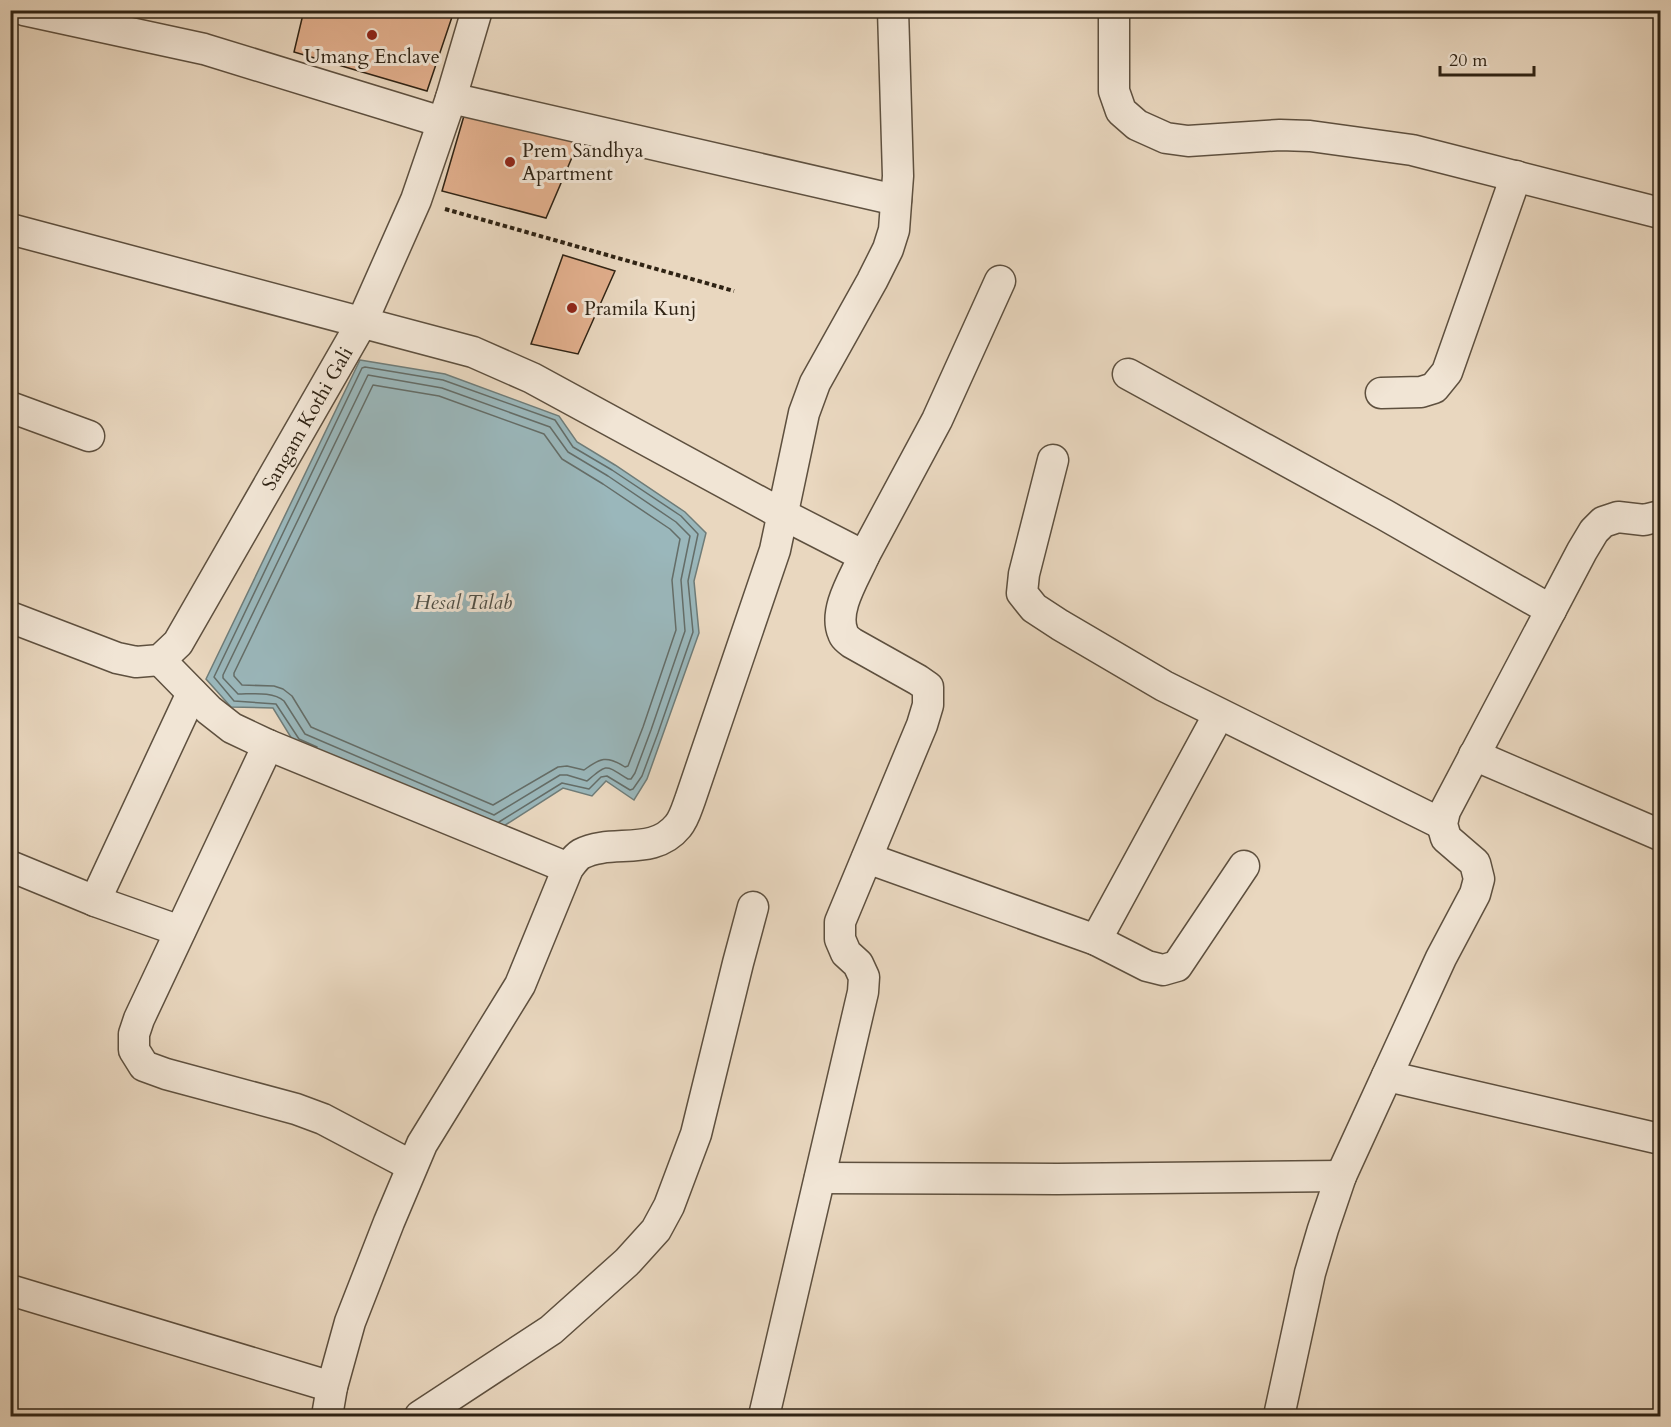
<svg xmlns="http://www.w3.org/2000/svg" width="1671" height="1427" font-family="Cardo,serif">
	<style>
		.water { fill: #9ab7bb; stroke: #6f7c78; stroke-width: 1.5 }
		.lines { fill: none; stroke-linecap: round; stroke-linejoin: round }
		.shore { stroke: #646d68; stroke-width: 1.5 }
		.building { fill: #e2af8d; stroke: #2f2314; stroke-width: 1.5 }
		.minor-casing { stroke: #5e503f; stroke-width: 33 }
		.path { stroke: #2f2314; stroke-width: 4; stroke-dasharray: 4.5 3; stroke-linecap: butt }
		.minor { stroke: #f1e5d5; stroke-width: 30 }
		.poi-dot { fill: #8f2418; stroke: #f1e5d5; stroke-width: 2 }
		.labels { text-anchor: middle; stroke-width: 6; stroke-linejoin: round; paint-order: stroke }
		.poi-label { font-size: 20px; fill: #2f2314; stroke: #f1e5d5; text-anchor: start }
		.street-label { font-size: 20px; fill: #2f2314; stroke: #f1e5d5 }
		.water-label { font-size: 21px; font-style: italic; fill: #4f4f46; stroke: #f1e5d5 }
	</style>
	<rect width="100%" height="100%" fill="#e9d7bf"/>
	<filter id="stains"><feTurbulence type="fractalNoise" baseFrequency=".00333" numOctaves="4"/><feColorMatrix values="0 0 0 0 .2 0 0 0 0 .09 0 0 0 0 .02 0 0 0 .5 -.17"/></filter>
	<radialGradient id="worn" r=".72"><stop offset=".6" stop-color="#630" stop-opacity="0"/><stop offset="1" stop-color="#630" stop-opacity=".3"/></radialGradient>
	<path class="water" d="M360,360L445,374L559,416L577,442L615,465L685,512L706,533L694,581L699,633L647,779L634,800L606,781L592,796L563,788L496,831L295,744L273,708L231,707L206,679Z"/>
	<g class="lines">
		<g class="shore">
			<path d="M368,375L442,388L550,427L568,452L608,476L676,522L690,536L681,580L685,631L651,730L635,773L631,779H628C605,765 608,763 587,781L567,775H560L494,815L305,734L284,701C273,691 252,694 238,694L223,678V675Z"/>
			<path d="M373,385L439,396L544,434L562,459L603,484L670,529L680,539L672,580L676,630L643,727L628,766L625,767C607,755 600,758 584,770L567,766L558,767L493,805L311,727L292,696L283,689L274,686L242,685L234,676V673Z"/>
			<path d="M317,747L299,739L276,704L234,701L214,677L362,368L365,367L443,380L555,420L573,447L612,470L681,516L698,534L688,581L693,632L658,733L642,776L633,789L630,790L607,776L601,777L589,789L562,783L499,822"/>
		</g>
	</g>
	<g class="building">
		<path d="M304,10H432L452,17L427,91L294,52Z"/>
		<path d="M466,109L582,134L546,218L442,191Z"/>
		<path d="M563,255L615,271L578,354L531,344Z"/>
	</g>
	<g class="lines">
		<defs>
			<g id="minor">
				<path d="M24,10L204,49L442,122"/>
				<path d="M1114,10V91L1121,111L1137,125L1166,138L1188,141L1280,135L1310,136L1412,150L1660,213"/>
				<path d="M451,98L896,200"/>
				<path d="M10,229L473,352L532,378L782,514L864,556C855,577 833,610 843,633C844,637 848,640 852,643L918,680L928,687V705L922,725L840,922V939L846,953L858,964L864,977L863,992L764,1416"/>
				<path d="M1128,374L1385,515L1551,610"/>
				<path d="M1381,393L1421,392L1434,388L1447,372L1516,176"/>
				<path d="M10,407L89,436"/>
				<path d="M1053,460L1024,574L1022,593L1034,608L1060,625L1164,686L1442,824"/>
				<path d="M864,556L937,420L1000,281"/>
				<path id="s1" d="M10,617L117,658L136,662L160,660L178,643L361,324L416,200L451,98L477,10"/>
				<path d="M160,660L209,710L232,728L268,745L568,868"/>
				<path d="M268,745L139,1019L134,1034V1050L144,1066L166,1074L296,1109L323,1119L412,1166"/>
				<path d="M1474,755L1660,835"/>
				<path d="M867,858L1096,940L1219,714"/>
				<path d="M10,866L95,901L180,931"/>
				<path d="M95,901L192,693"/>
				<path d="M1096,940L1147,966L1163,970L1177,966L1244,866"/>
				<path d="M1387,1076L1660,1139"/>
				<path d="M820,1178L1057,1179L1341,1176"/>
				<path d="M10,1290L332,1387"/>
				<path d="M327,1416L332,1387L350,1322L389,1222L422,1144L520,985L568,868C572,863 576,857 581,854C612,838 653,857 678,826C684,819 687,808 690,800L775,550L804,413L815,383L872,281L888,249L894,230L898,176L893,10"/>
				<path d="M420,1416L551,1330L627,1262L656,1230L669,1206L696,1134L738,963L753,907"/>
				<path d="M1279,1416L1310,1273L1323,1229L1341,1176L1441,958L1475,894L1479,879L1475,863L1446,838L1442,824L1445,811L1582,551L1594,531L1603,522L1618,517L1644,520L1660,516"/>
			</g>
		</defs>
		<use href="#minor" class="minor-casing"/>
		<path class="path" d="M445,209L734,291"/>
		<use href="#minor" class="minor"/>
	</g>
	<g class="poi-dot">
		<circle cx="372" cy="35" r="6"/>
		<circle cx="510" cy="162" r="6"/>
		<circle cx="572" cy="308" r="6"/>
	</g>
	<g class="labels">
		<g class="poi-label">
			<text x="372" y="63" text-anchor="middle">Umang Enclave</text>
			<text x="522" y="157">Prem Sandhya<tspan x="522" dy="23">Apartment</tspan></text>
			<text x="584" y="315">Pramila Kunj</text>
		</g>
		<g class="street-label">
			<text dy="7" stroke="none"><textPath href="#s1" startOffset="442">Sangam Kothi Gali</textPath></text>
		</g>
		<g class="water-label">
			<text x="463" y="609">Hesal Talab</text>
		</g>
	</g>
	<rect width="1671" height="1427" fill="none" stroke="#e9d7bf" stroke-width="36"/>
	<rect x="12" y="12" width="1647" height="1403" fill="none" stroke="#2f2314" stroke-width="3"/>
	<rect x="18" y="18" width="1635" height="1391" fill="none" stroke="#2f2314" stroke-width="1.5"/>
	<path d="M1440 66v9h94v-9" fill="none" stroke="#2f2314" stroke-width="3"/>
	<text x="1449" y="66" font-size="18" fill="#2f2314" stroke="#f1e5d5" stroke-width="4.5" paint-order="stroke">20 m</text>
	<rect width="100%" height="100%" filter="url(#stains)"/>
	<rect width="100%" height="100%" fill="url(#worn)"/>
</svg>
